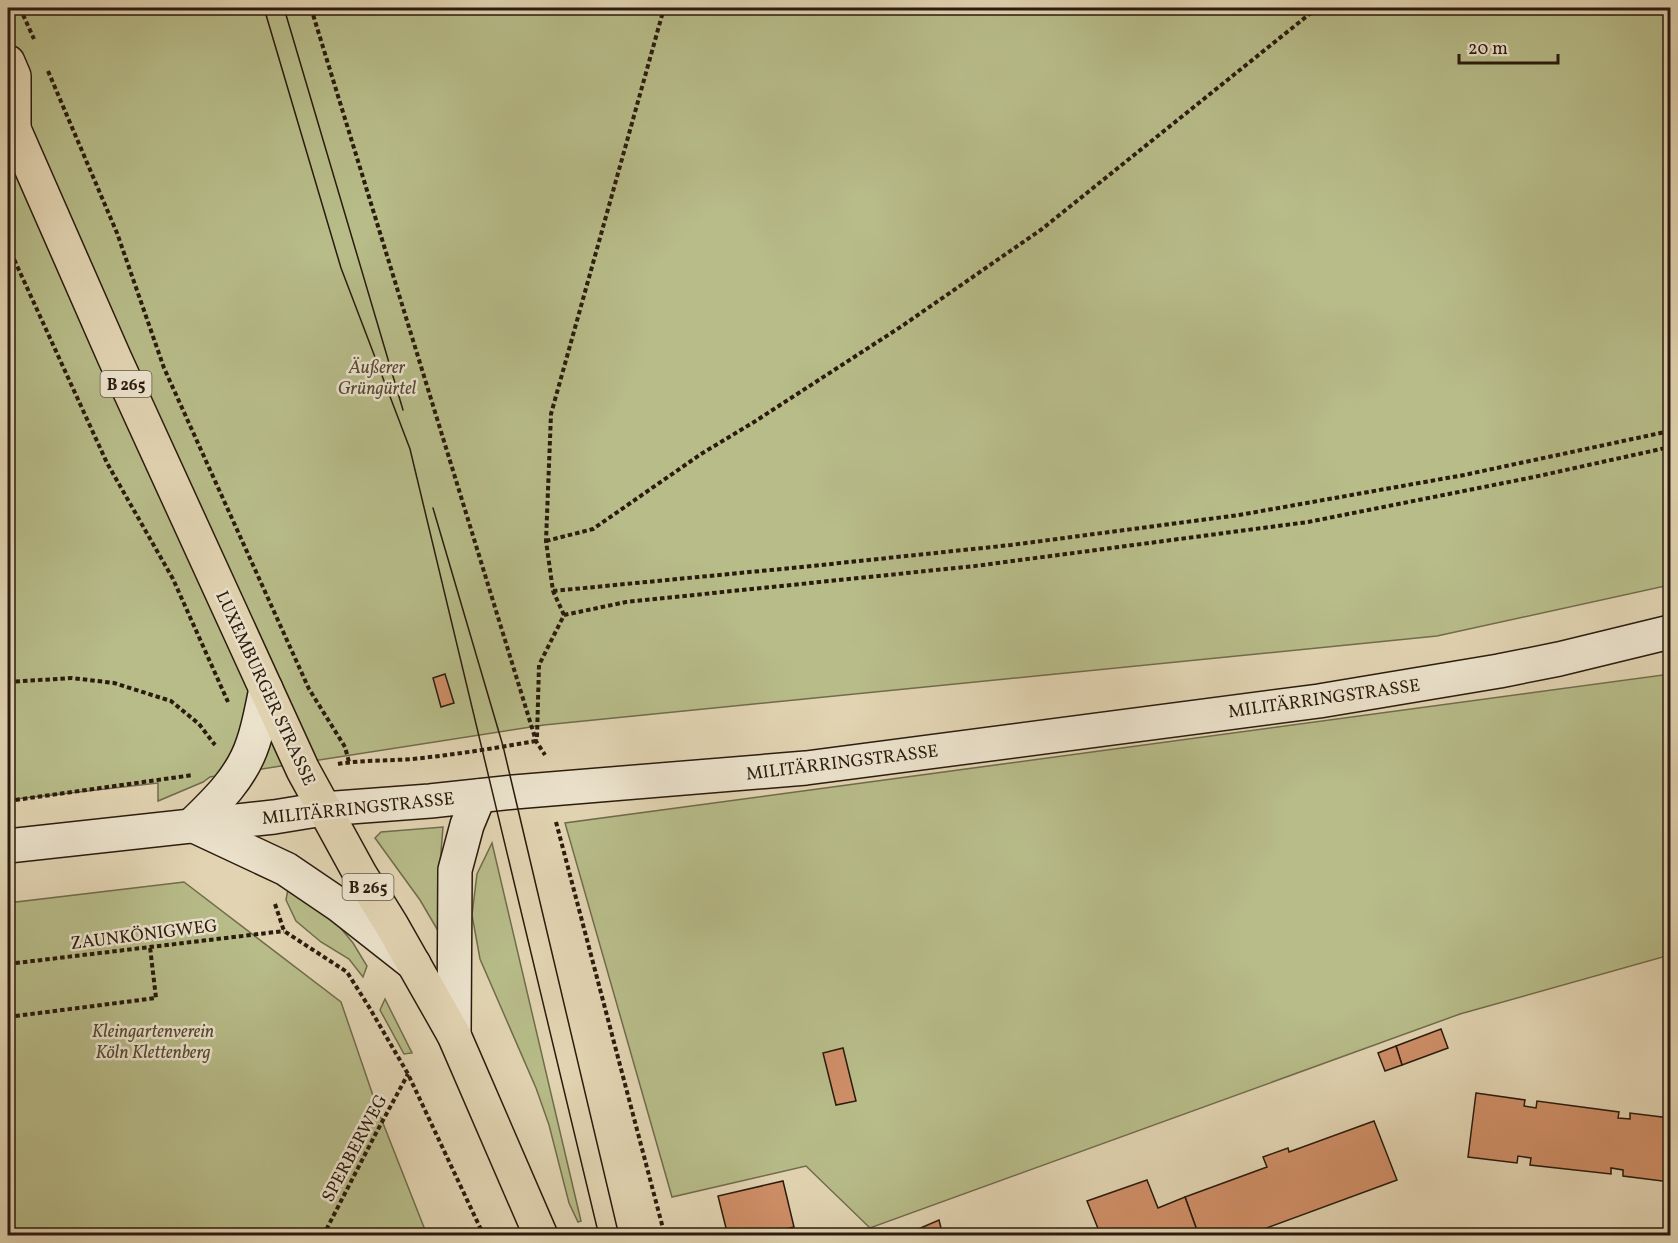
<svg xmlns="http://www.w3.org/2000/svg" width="1678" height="1243" font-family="Vollkorn,serif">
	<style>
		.green { fill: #b7bc89; stroke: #706c4c; stroke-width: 1.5 }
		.building { fill: #cf8f68; stroke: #2a1b0e; stroke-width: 1.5 }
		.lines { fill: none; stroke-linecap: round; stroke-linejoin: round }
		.secondary-casing { stroke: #2a1b0e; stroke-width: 36 }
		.primary-casing { stroke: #2a1b0e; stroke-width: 36 }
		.path { stroke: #2a1b0e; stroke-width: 4; stroke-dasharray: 4.5 3; stroke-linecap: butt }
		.secondary { stroke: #ece3cd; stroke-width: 33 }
		.primary { stroke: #e2d4b2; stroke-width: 33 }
		.tram { stroke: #2a1b0e; stroke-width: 1.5 }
		.labels { text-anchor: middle; stroke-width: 5; stroke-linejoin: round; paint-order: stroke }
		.shield { fill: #ece3cd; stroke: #645747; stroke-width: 1.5 }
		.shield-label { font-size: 16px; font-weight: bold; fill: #2a1b0e }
		.park-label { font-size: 18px; font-style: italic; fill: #544b33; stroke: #ece3cd }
		.street-label { font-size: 18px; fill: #2a1b0e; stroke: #ece3cd }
	</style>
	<rect width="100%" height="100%" fill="#e2d4b2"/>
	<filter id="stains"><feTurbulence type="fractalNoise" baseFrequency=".00333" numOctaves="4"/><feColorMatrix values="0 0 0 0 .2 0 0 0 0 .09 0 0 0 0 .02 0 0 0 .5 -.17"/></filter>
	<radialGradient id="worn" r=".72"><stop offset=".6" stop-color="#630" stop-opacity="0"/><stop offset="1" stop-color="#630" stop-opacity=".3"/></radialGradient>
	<g class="green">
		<path d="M8,8H1670V585L1437,636L544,725L210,777L203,782L158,801V783L8,800Z"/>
		<path d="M1670,674V955L1460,1014L870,1228L806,1166L672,1197L565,823Z"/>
		<path d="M443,827L439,877L447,946L420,900L375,838L381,832Z"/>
		<path d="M492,843L581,1221L578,1222L569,1203L549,1125L536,1088L480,959L472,915L477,874Z"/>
		<path d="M184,882L341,1002L379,1113L427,1235H8V903Z"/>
		<path d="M289,883L334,920L353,943L367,966L363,977L349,959L321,942L296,921L286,900Z"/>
		<path d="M385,999L412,1053L404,1054L380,1010Z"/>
	</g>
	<g class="building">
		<path d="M445,674L454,703L441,707L433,678Z"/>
		<path d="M1441,1029L1448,1048L1402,1065L1396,1046Z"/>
		<path d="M1396,1046L1402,1065L1385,1071L1378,1053Z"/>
		<path d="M843,1048L856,1101L836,1105L823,1053Z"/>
		<path d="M1476,1093L1525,1100L1524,1106L1536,1108L1537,1101L1619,1112L1618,1118L1630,1119V1113L1670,1118V1182L1623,1176V1170L1611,1168V1174L1530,1165L1531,1158L1518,1156L1517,1163L1468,1157Z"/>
		<path d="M1374,1121L1397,1180L1245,1236H1199L1185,1197L1267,1167L1263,1157L1288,1148L1289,1152Z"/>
		<path d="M1147,1180L1158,1208L1185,1197L1199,1236H1101L1087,1201Z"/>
		<path d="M783,1181L794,1227L756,1236H728L718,1196Z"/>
		<path d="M939,1220L943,1236H902Z"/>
	</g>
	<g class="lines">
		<defs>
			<g id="secondary">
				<path d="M192,825L286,869L339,905L414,964"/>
				<path d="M192,825C217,801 242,777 253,743C259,726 262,707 266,689"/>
				<path d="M8,846L274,817L323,809L430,801L514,792L806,768L1319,701L1499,671L1559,659L1670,632"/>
				<path d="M454,1035L455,870L467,825L479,796"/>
			</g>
			<g id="primary">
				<path d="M8,62L14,76V129"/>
				<path d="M8,122L14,129L115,359L303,770L360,874L391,924L454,1035L541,1236"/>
			</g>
		</defs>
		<use href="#secondary" class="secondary-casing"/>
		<use href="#primary" class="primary-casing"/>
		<g class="path">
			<path d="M20,8L34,39"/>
			<path d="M311,8L536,741L545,755"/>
			<path d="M48,71L117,233L164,368L309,689L345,747L349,762"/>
			<path d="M8,246L107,463L173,579L228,702"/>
			<path d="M546,541L593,529L701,454L754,422L902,326L1042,229L1317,8"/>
			<path d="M553,591L802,567L1011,545L1239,515L1464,475L1670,431"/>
			<path d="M564,615L626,602L975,566L1308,522L1534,477L1670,447"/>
			<path d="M564,615L553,591L546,541L551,414L664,8"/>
			<path d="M8,682L72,678L114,683L171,701L199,724L215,745"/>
			<path d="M537,737L539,665L564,615"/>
			<path d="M338,764C362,760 387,761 412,759C454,755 495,748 536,741"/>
			<path d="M8,801L193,775"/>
			<path d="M556,822L665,1236"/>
			<path d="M275,904L284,931L347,972L369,1007L408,1074L484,1236"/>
			<path d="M8,964L284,931"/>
			<path d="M8,1017L156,998L150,947"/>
			<path d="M323,1236L375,1135L408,1074"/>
		</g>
		<use href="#secondary" class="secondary"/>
		<use href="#primary" class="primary"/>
		<g class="tram">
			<path d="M264,8L341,268L410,449L599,1236"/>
			<path d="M284,8L403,410"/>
			<path d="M433,508L503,746L619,1236"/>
		</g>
	</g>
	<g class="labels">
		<g class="shield">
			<rect x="100.5" y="371" width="51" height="26" rx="4.5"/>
			<rect x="342.5" y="874" width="51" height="26" rx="4.5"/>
		</g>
		<g class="shield-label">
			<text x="126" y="390">B 265</text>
			<text x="368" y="893">B 265</text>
		</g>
		<g class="park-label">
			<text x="377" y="373">Äußerer<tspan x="377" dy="21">Grüngürtel</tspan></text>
			<text x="153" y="1037">Kleingartenverein<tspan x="153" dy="21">Köln Klettenberg</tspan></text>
		</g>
		<g class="street-label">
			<text transform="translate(266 688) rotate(65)" y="6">LUXEMBURGER STRASSE</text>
			<text transform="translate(1324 698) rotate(-8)" y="6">MILITÄRRINGSTRASSE</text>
			<text transform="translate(842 762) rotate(-7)" y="6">MILITÄRRINGSTRASSE</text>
			<text transform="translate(358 808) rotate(-6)" y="6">MILITÄRRINGSTRASSE</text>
			<text transform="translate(144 934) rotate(-7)" y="6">ZAUNKÖNIGWEG</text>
			<text transform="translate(354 1148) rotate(-62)" y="6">SPERBERWEG</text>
		</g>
	</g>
	<rect width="1678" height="1243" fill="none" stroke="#e2d4b2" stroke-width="30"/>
	<rect x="9" y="9" width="1660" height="1225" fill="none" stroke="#2a1b0e" stroke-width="3"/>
	<rect x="15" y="15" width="1648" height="1213" fill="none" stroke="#2a1b0e" stroke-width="1.5"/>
	<path d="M1459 54v9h99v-9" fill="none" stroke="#2a1b0e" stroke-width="3"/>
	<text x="1468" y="54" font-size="18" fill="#2a1b0e" stroke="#ece3cd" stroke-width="4.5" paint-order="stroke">20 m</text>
	<rect width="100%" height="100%" filter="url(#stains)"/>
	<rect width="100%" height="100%" fill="url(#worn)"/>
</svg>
